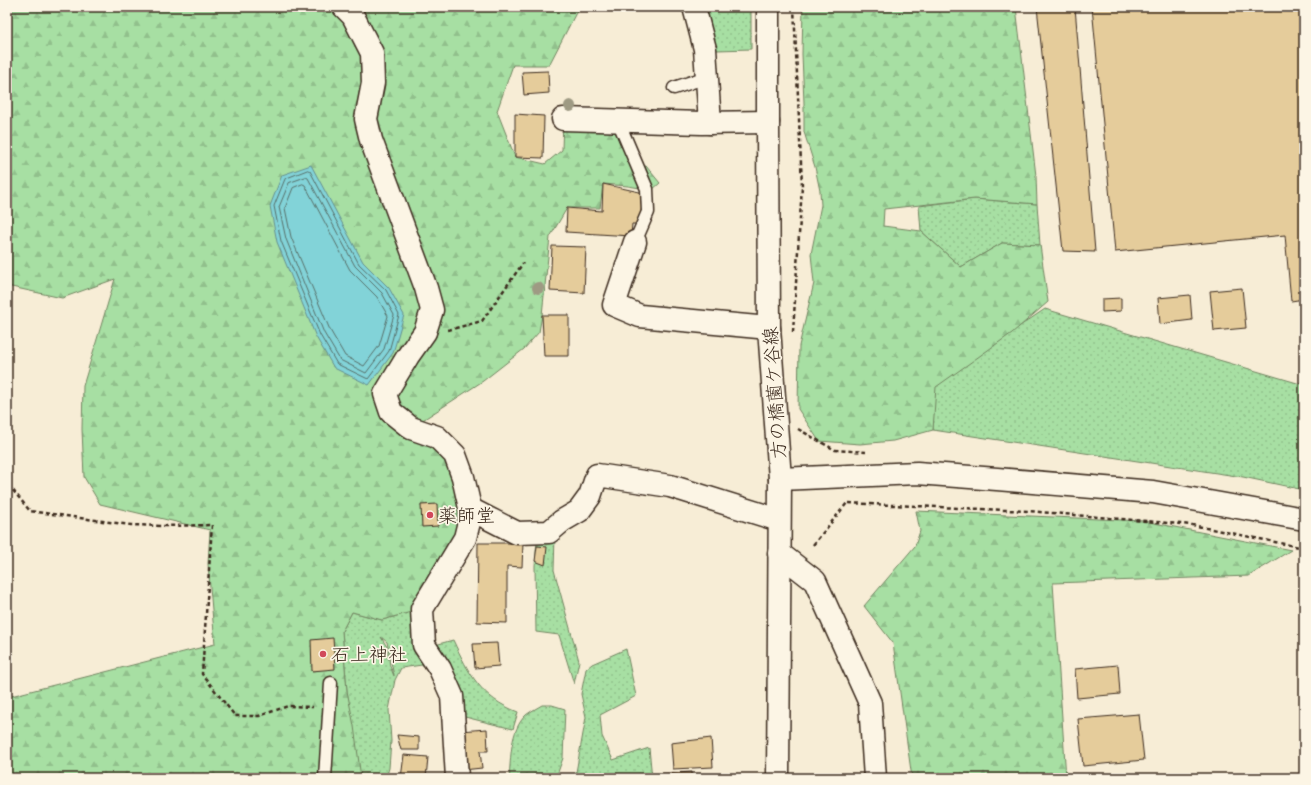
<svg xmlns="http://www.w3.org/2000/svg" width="1311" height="785" font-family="Caveat,'Klee One',sans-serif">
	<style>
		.grass { fill: url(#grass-dots); stroke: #718460; fill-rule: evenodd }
		.forest { fill: url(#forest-firs); stroke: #718460 }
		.water { fill: #82d3d8; stroke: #668f8e }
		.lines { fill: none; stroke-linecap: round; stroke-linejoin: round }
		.shore { stroke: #576e68; stroke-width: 1 }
		.building { fill: #e5cc9b; stroke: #3b2a1e }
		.lane-casing { stroke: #3b2a1e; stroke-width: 15 }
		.street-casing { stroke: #3b2a1e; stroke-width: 25 }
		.secondary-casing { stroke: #3b2a1e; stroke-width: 25 }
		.path { stroke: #3b2a1e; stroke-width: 2.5; stroke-dasharray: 4 3; stroke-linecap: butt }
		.lane { stroke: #fcf5e5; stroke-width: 12 }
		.street { stroke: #fcf5e5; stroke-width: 22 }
		.secondary { stroke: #fcf5e5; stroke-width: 22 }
		.tree { fill: #9e9a83 }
		.poi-dot { fill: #d1495b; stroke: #fcf5e5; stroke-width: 1.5 }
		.labels { text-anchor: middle; stroke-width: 3.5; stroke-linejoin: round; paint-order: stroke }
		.street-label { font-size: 19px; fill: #3b2a1e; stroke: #fcf5e5 }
		.poi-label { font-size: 19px; fill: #3b2a1e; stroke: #fcf5e5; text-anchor: start }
	</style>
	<defs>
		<pattern id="grass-dots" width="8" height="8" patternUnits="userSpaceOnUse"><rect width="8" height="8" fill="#a7dfa3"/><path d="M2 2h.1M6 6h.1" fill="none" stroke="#91c08c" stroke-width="1.8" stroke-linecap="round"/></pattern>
		<pattern id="forest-firs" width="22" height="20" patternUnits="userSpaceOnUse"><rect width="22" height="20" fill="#a7dfa3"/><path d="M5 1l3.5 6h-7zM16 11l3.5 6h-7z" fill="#91c08c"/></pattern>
	</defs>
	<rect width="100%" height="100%" fill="#f7edd6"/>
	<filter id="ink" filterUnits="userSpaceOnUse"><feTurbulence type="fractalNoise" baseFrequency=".025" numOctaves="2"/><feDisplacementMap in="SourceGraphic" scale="8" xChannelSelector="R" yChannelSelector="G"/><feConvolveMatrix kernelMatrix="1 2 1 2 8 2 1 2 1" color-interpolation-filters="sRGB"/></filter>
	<g filter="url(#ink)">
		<g class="grass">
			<path d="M703,7H751V49L717,50Z"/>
			<path d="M975,199L1037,204L1040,245L1002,243L961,267L921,231L919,206Z"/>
			<path d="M1045,309L1304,385V490L1243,477L933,430L934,384Z"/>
			<path d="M555,536L554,570L579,661L574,684L559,635L536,632L535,566L537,539Z"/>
			<path d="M422,609L429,664L401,668L395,680L389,710L391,741L389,768L386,778H360L347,691L342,631L352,612L382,620ZM381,637L387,642L394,676L390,666L387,647Z"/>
			<path d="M453,640C469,674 481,698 518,712L513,729L461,716L435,645Z"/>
			<path d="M626,649L636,696L600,715L602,736L613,760L649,748L652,778H615L614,773V778H575L586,717L581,694L586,669L592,664Z"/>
			<path d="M542,705H552L565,709L563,758L557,775L559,778H509C511,758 510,730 526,715C531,711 537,708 542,705Z"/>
		</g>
		<g class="forest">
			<path d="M7,7H579L549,65H513L497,111L515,157L545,164L562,150L563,119L616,126L631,167L646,166L660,183L652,190L628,186L603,184L600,208H567L550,237L542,315L539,332L524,349L483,381L412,427L450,450L470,508L422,609L382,620L352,612L342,631L347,691L354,726L361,778H7V697L215,644L208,564L210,530L100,504L84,477L82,429L83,386L115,279L62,298L7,286Z"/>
			<path d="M803,7H1016L1036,176L1037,204L975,199L884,209L883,226L921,231L961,267L1002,243L1040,245L1048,302L1012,333L936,387L933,430L893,441L860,444L819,441L798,409L799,346L814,283L811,254L821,205L820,191L815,167L804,132V103L802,54Z"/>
			<path d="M916,511L1144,521L1291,550L1249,576L1053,583L1066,778H912L893,643L864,606L915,546L920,531Z"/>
		</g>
		<path class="water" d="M311,165L363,262L389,288L404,315L393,353L369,385L334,368L316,337L277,242L270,206L282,175Z"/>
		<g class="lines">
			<g class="shore">
				<path d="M308,170L310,171L359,264L386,290L399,315L389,351L368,379L337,364L320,335L281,241L274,206L285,179Z"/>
				<path d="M306,177L308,178L355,266L382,293L394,315L384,349L366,373L340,360L324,333L286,239L279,207L289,183Z"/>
				<path d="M303,184L305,185L350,270L377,297L388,316L379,346L364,366L345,356L330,330L291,237L285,208L293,188Z"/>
			</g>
		</g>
		<g class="building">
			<path d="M1037,7H1075L1095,252L1063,251Z"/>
			<path d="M1092,7H1304V299L1291,301L1285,235L1115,252Z"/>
			<path d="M548,71L549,93L524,95L522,72Z"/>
			<path d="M515,114L544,116L543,158L515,157Z"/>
			<path d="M603,184L644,193L639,224H632L631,236L566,232L567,208L602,211Z"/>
			<path d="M552,246L586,247L584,293L550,291Z"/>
			<path d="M1242,288L1246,328L1214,331L1210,291Z"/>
			<path d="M1190,295L1192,320L1160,324L1158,298Z"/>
			<path d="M1121,298V311L1102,312V299Z"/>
			<path d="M542,315H569V356H544Z"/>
			<path d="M437,504L438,526L422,527L421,505Z"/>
			<path d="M478,543H523L522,567L507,566V623L477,622Z"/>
			<path d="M537,546L547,547L545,565L535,561Z"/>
			<path d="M333,638L335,669L312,671L311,640Z"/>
			<path d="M497,643L499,666L475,668L473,644Z"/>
			<path d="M1118,665L1120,694L1077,698L1075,669Z"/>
			<path d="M1139,714L1144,760L1083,766L1078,719Z"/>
			<path d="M487,729L488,751H480L482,768L463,770L460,731Z"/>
			<path d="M397,735L419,737V750H401Z"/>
			<path d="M711,738L713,767L673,769L671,743Z"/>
			<path d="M404,755L428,757L426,778H401Z"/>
			<path d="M692,772V778H663V774Z"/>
		</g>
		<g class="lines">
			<defs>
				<g id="lane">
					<path d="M674,88L707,77"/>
					<path d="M618,121L647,189L648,212L635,242"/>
					<path d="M325,778L331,683"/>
				</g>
				<g id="street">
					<path d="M344,7L353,16L372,53L373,83L366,119L371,140L426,288L432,310L425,332L408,356L385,394L391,412L411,428L437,437L455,455L463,477L470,508L472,510L465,538L422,609L424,645L440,669L452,696L457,778"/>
					<path d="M694,7L705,49L710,123"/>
					<path d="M563,119L702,123L768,122"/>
					<path d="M635,242L614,305L640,316L769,328"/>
					<path d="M472,510L517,533L549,532L562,521L579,511L590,496L597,475L670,486L779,520"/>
					<path d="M779,553L815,581L870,703L875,778"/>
				</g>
				<g id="secondary">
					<path d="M768,7V122L769,328L780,479L778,778"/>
					<path d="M780,479L917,473L997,479L1153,492L1304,519"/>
				</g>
			</defs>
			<use href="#lane" class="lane-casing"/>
			<use href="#street" class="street-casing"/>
			<use href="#secondary" class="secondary-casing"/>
			<g class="path">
				<path d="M448,330L482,321L523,263"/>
				<path d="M793,332L802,186L794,7"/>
				<path d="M798,429L835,450L866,452"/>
				<path d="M7,488H11L30,511L131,525L164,526L212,525L202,674L235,716H259L288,706L313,707"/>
				<path d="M813,545L847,503L1028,511L1192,525L1304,548"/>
			</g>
			<use href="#lane" class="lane"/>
			<use href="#street" class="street"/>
			<use href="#secondary" class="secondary"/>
		</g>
		<g class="tree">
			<circle cx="570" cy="106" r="6"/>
			<circle cx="538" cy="288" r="6"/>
		</g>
	</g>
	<g class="poi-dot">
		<circle cx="430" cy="515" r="4"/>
		<circle cx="323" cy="654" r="4"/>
	</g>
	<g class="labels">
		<g class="street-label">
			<text transform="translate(774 393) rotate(-94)" y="7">方の橋薗ケ谷線</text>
		</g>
		<g class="poi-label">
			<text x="438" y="522">薬師堂</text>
			<text x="331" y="661">石上神社</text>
		</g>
	</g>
	<rect width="1311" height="785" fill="none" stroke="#fcf5e5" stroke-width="24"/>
	<rect x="12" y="12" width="1287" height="761" fill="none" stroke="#3b2a1e" stroke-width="1.5" filter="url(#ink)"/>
</svg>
